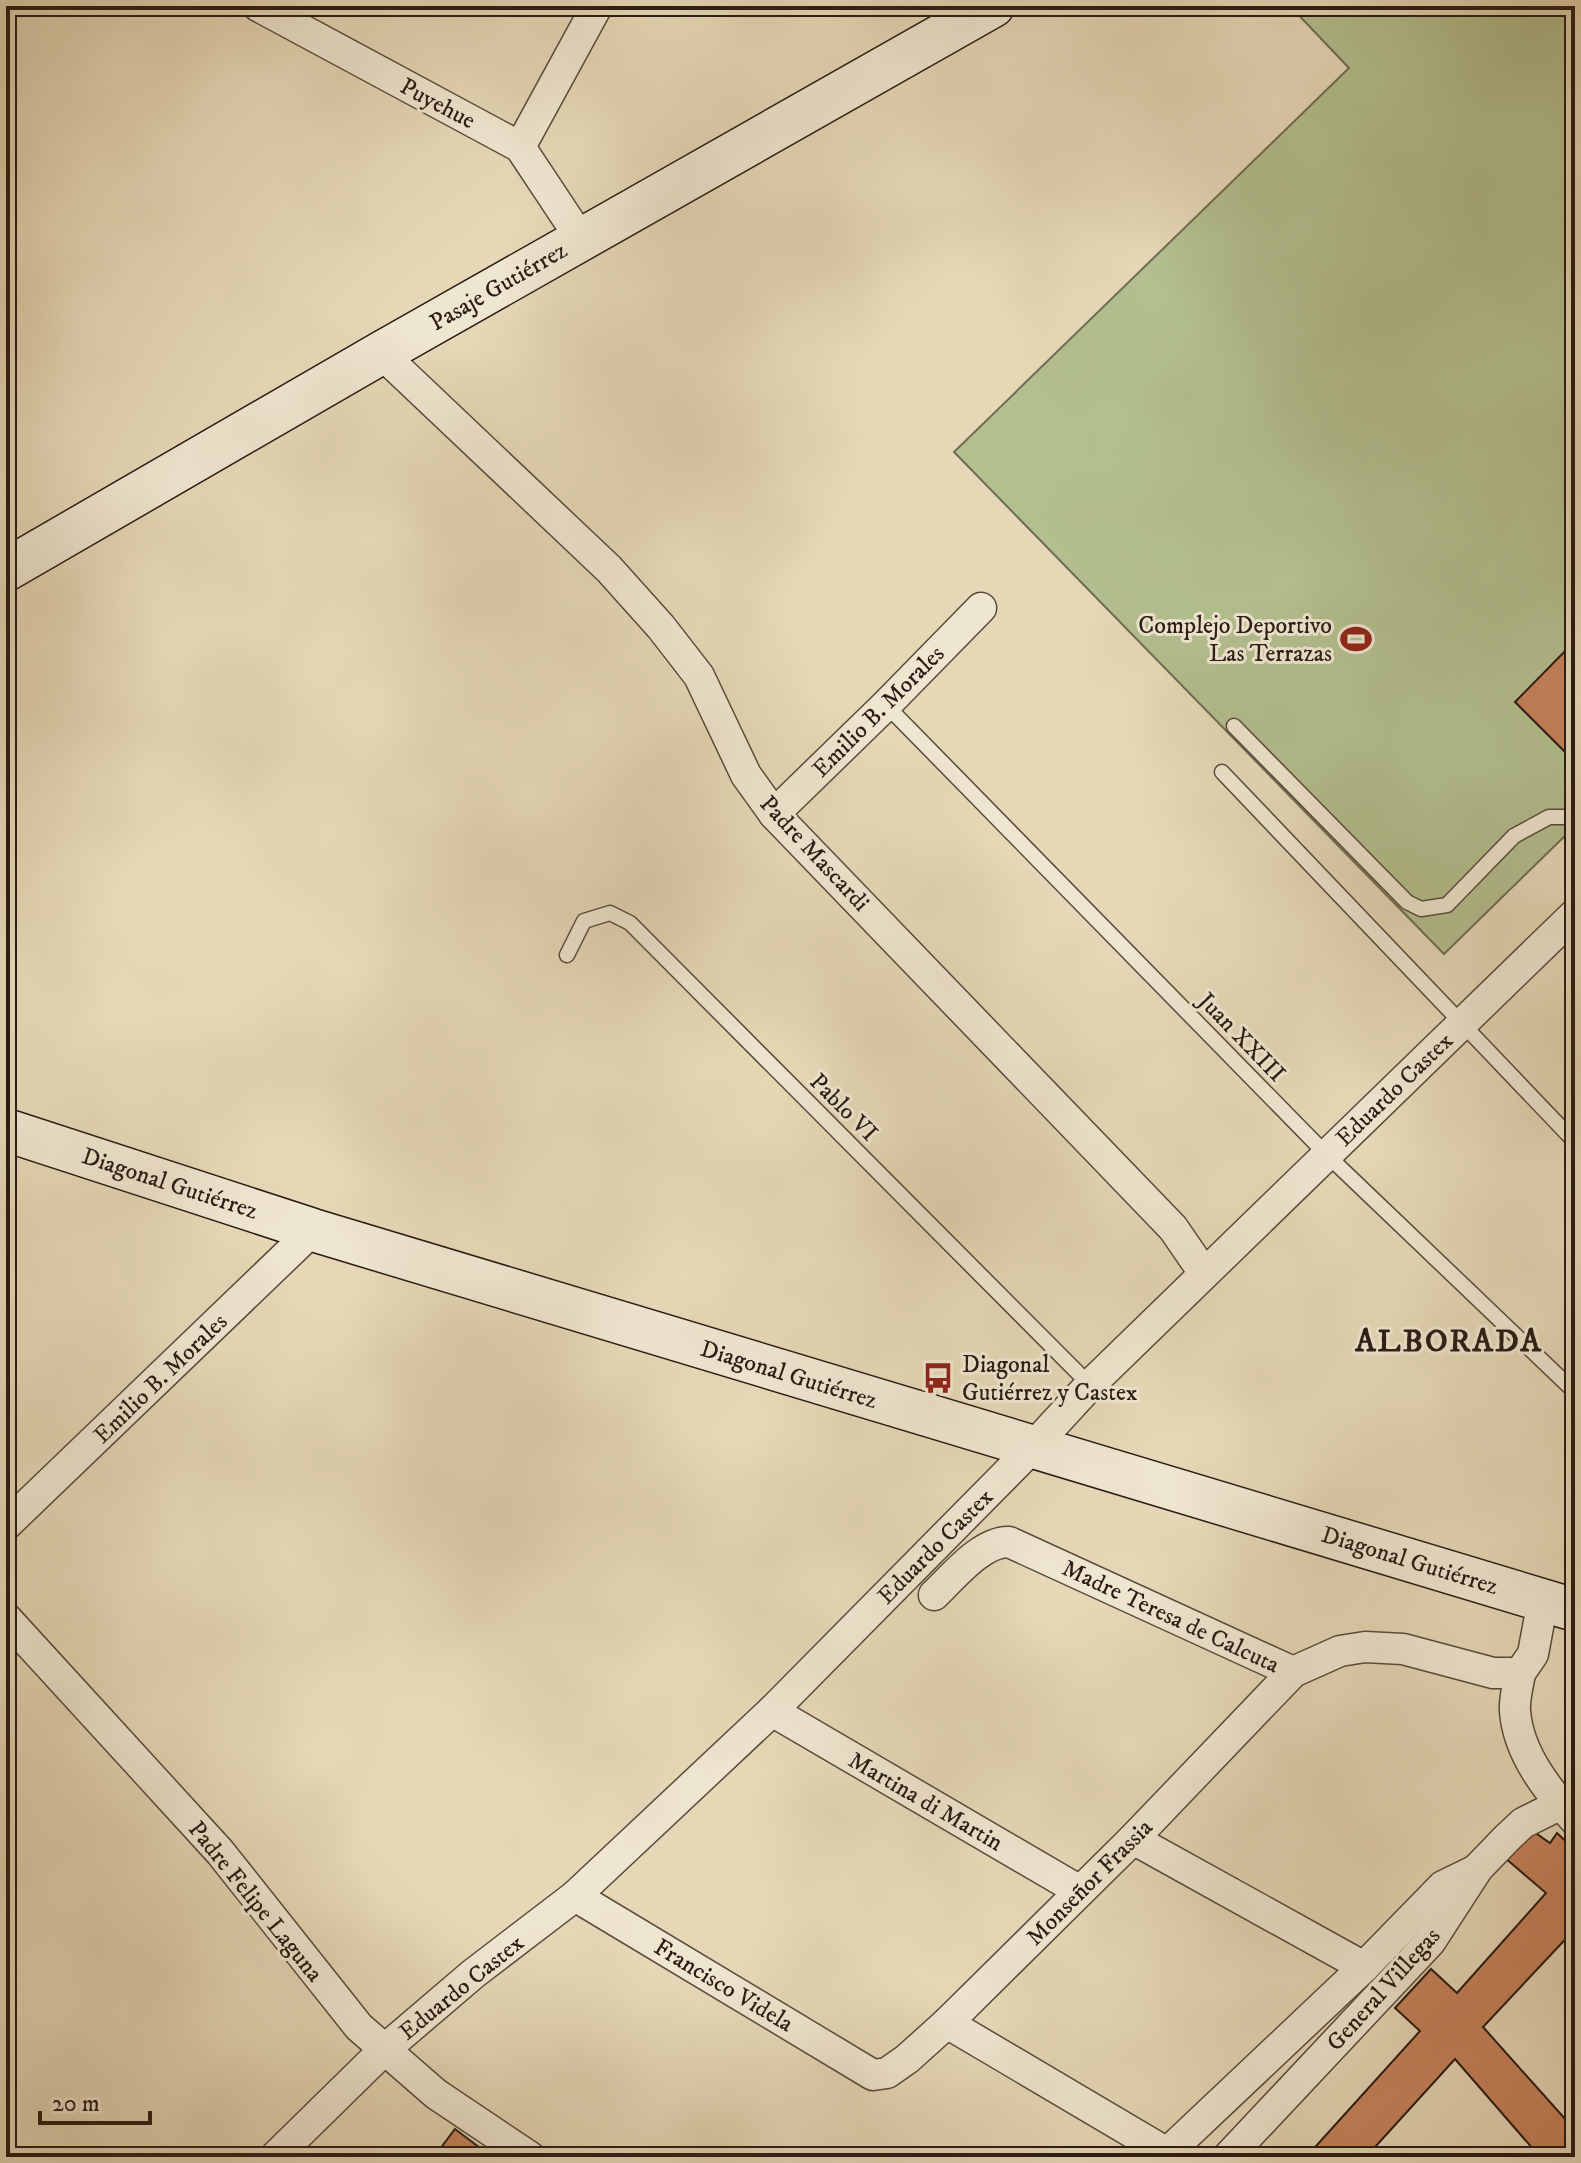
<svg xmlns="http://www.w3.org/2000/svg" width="1581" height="2163" font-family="'IM FELL DW Pica',serif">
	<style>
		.green { fill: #b3bf8f; stroke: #6e6d52; stroke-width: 2 }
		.building { fill: #c7835c; stroke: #291b14; stroke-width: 2 }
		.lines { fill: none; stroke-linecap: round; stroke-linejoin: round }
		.lane-casing { stroke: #584a3d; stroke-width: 17 }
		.street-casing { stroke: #584a3d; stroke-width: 33 }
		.secondary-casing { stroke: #291b14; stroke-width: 45 }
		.lane { stroke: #efe6d0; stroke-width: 14 }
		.street { stroke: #efe6d0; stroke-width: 30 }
		.secondary { stroke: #efe6d0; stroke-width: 42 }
		.labels { text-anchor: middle; stroke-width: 6; stroke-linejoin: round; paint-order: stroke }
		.street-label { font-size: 24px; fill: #291b14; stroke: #efe6d0 }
		.poi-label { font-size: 24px; fill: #291b14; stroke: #efe6d0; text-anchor: end }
		.district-label { font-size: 32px; font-weight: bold; letter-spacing: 2px; fill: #291b14; stroke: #efe6d0 }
	</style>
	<rect width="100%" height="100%" fill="#e6d8b7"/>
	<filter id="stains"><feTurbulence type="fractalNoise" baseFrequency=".0025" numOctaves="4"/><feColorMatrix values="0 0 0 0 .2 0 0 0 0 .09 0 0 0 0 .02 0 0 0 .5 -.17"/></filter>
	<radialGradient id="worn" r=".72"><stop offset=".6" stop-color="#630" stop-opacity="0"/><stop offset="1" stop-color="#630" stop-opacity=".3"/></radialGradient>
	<path class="green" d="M1290,6H1575V290L1571,294L1575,298V826L1444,954L954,452L1349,68Z"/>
	<g class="building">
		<path d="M1575,641V762L1515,702Z"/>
		<path d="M1530,1829L1550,1843L1557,1833L1575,1850V1865L1570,1875L1575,1879V1929L1483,2027L1575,2130V2157H1540L1455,2059L1366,2157H1308L1307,2156L1420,2031L1395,2008L1431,1969L1457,1993L1546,1893L1505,1858Z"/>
		<path d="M455,2129L492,2157H434Z"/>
	</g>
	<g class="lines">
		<defs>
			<g id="lane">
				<path d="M886,705L1326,1154L1575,1392"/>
				<path d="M1234,726L1407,902L1421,909L1447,905L1514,836L1549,817H1575"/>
				<path d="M1222,772L1575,1142"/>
				<path d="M567,955L584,921L610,913L630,923L1090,1385"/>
			</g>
			<g id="street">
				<path d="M258,6L520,147L581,239"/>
				<path d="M520,147L597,6"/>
				<path d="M381,353L609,569L661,627L699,676L746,775L774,814L1173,1228L1204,1273"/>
				<path d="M774,814L886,705L981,608"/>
				<path d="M6,1525L313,1230"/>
				<path d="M934,1595C953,1577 982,1541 1009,1542L1293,1672L1340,1651L1365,1647L1403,1649L1493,1673H1520C1518,1686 1514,1699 1515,1711C1518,1753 1548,1791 1575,1820"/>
				<path d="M6,1618L220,1852L359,2027L436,2094L530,2157"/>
				<path d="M1520,1673L1533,1654L1543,1600"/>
				<path d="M772,1711L1080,1891"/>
				<path d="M1133,1839L1364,1967"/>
				<path d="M575,1896L873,2075L887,2073L907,2059L947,2023L1133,1839L1293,1672"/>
				<path d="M947,2023L1167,2153"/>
				<path d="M275,2157L384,2050L473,1974L575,1896L772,1711L1033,1447L1090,1385L1575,914"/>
				<path d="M1163,2157L1364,1967L1443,1886L1476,1870"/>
				<path d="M1228,2157L1430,1942L1478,1868L1507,1838L1523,1823L1575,1797"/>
			</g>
			<g id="secondary">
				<path d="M6,570L381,353L993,6"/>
				<path d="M6,1130L313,1230L1575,1610"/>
			</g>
		</defs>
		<use href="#lane" class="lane-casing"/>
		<use href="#street" class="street-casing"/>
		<use href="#secondary" class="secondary-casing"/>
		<use href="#lane" class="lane"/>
		<use href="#street" class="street"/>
		<use href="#secondary" class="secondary"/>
	</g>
	<defs>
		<symbol id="stadium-bare" viewBox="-9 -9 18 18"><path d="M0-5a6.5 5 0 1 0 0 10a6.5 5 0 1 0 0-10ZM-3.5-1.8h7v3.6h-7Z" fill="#8f2418" stroke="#efe6d0" stroke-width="2.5" paint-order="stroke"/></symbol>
		<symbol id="bus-bare" viewBox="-9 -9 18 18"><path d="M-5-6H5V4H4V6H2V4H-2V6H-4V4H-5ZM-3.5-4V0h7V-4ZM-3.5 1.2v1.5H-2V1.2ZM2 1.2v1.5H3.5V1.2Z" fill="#8f2418" stroke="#efe6d0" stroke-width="2.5" paint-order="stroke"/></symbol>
	</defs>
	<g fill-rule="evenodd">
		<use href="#stadium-bare" x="1334" y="617" width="44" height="44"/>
		<use href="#bus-bare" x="916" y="1356" width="44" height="44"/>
	</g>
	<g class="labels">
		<g class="street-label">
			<text transform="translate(438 103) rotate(28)" y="8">Puyehue</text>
			<text transform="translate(498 286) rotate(-30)" y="8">Pasaje Gutiérrez</text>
			<text transform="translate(878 711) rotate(-45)" y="8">Emilio B. Morales</text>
			<text transform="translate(815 853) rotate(47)" y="8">Padre Mascardi</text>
			<text transform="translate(1242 1037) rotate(46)" y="8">Juan XXIII</text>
			<text transform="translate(1394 1089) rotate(-44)" y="8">Eduardo Castex</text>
			<text transform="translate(844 1107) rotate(45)" y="8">Pablo VI</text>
			<text transform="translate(170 1183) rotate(18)" y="8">Diagonal Gutiérrez</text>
			<text transform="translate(789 1374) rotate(17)" y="8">Diagonal Gutiérrez</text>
			<text transform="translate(160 1378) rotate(-44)" y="8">Emilio B. Morales</text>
			<text transform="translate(935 1546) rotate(-45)" y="8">Eduardo Castex</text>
			<text transform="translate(1410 1560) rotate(17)" y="8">Diagonal Gutiérrez</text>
			<text transform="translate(1171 1616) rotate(25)" y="8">Madre Teresa de Calcuta</text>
			<text transform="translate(926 1801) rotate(30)" y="8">Martina di Martin</text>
			<text transform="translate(1089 1882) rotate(-45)" y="8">Monseñor Frassia</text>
			<text transform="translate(256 1901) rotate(51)" y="8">Padre Felipe Laguna</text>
			<text transform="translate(724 1985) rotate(31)" y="8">Francisco Videla</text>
			<text transform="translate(461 1987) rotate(-39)" y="8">Eduardo Castex</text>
			<text transform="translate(1383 1989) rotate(-48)" y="8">General Villegas</text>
		</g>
		<g class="poi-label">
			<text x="1332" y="633">Complejo Deportivo<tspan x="1332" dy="28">Las Terrazas</tspan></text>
			<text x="962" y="1372" text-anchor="start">Diagonal<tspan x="962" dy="28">Gutiérrez y Castex</tspan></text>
		</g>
		<g class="district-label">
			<text x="1449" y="1351">ALBORADA</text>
		</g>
	</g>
	<rect width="1581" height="2163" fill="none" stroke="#e6d8b7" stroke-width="32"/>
	<rect x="8" y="8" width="1565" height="2147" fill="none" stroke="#291b14" stroke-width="4"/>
	<rect x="16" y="16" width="1549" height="2131" fill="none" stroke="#291b14" stroke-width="2"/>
	<path d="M40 2111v12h110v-12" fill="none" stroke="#291b14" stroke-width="4"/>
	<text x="52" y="2111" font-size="24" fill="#291b14" stroke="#efe6d0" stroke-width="6" paint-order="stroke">20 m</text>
	<rect width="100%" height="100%" filter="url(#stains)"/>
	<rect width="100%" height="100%" fill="url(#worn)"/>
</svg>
